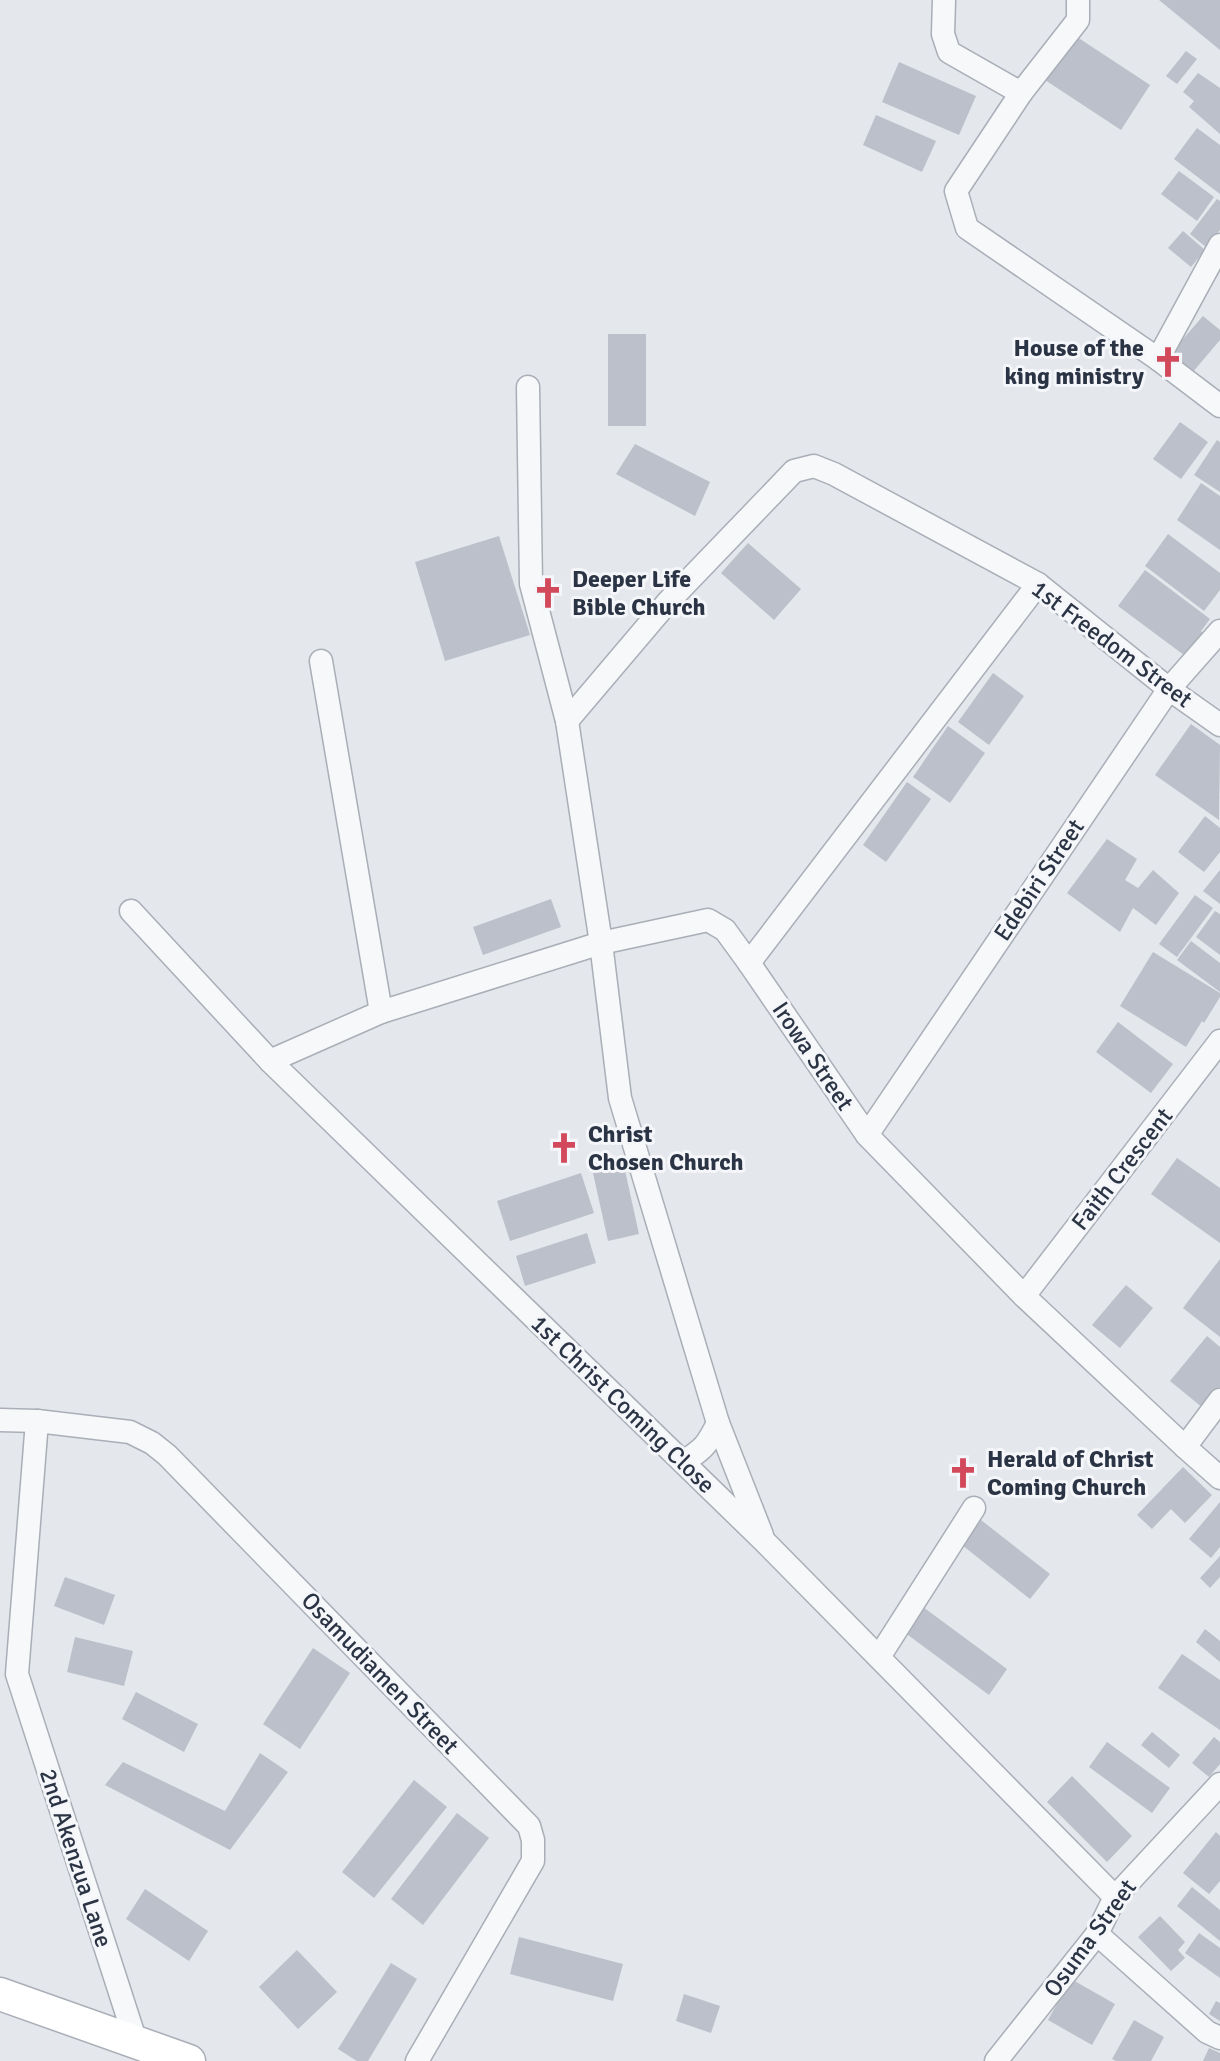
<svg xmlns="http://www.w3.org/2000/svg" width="1220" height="2061" font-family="Signika,sans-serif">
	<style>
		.building { fill: #bbc0ca }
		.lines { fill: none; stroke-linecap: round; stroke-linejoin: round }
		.street-casing { stroke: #a9aeb7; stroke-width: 25 }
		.secondary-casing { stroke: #a9aeb7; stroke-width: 35 }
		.street { stroke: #f7f8fa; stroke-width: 22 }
		.secondary { stroke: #fff; stroke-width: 32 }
		.labels { text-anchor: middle; stroke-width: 6; stroke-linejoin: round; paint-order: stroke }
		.poi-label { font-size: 24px; font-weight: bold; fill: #2b3445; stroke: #f4f6f9; text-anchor: start }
		.street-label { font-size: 24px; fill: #2b3445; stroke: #f4f6f9 }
	</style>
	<rect width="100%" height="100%" fill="#e4e7ec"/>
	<g class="building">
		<path d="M1159,0H1220V50Z"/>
		<path d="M1074,35L1150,85L1121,130L1045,80Z"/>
		<path d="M1186,51L1197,59L1177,84L1166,76Z"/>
		<path d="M899,62L976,96L959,135L882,102Z"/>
		<path d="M1198,73L1220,88V134L1189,107L1194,101L1183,92Z"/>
		<path d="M876,115L936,141L922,172L863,145Z"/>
		<path d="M1197,128L1220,145V194L1174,159Z"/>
		<path d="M1179,171L1214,197L1197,221L1161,194Z"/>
		<path d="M1217,199L1220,201V230L1206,247L1190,234Z"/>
		<path d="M1183,231L1205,250L1191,267L1168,248Z"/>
		<path d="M1203,316L1220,330V340L1192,373L1170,354Z"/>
		<rect x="608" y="334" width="38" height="92"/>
		<path d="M1180,422L1208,442L1181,479L1153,459Z"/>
		<path d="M1217,440L1220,442V492L1194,475Z"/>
		<path d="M635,444L710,482L695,516L616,474Z"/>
		<path d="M1201,483L1220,496V550L1177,520Z"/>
		<path d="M1168,534L1220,573V590L1204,611L1145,566Z"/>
		<path d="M499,536L530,635L445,661L415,562Z"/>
		<path d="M748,543L801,589L774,620L721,573Z"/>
		<path d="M1145,570L1210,619L1201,631L1209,638L1192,661L1118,606Z"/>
		<path d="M993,673L1024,696L989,745L958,722Z"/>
		<path d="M1191,724L1220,745L1219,820L1155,775Z"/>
		<path d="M948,726L985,753L950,803L913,777Z"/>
		<path d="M907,782L931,799L886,862L863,845Z"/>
		<path d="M1205,816L1220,828V852L1204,872L1178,852Z"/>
		<path d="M1107,839L1137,859L1125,880L1138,888L1153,870L1179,893L1156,925L1133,908L1120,932L1067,893Z"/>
		<path d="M1220,870V904L1203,891Z"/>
		<path d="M1195,895L1213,908L1177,957L1159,944Z"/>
		<path d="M551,899L561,927L483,955L473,927Z"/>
		<path d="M1215,911L1220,914V955L1196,937Z"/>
		<path d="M1191,941L1220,963V992L1177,960Z"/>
		<path d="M1153,952L1220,993V997L1204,1023L1202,1021L1186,1047L1120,1006Z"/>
		<path d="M1118,1022L1173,1064L1151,1093L1096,1052Z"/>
		<path d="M622,1157L639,1234L608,1241L591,1164Z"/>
		<path d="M1177,1158L1220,1188V1243L1151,1194Z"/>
		<path d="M581,1173L594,1213L510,1241L497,1201Z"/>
		<path d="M587,1233L596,1263L525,1286L516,1256Z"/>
		<path d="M1220,1259V1337L1183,1308Z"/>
		<path d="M1126,1285L1153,1308L1120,1348L1092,1325Z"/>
		<path d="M1207,1336L1220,1347V1387L1203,1408L1170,1381Z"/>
		<path d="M1183,1467L1212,1495L1185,1523L1171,1509L1152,1529L1137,1515Z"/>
		<path d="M1220,1502V1547L1211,1558L1189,1539Z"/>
		<path d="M981,1520L1050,1574L1030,1599L962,1545Z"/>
		<path d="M1220,1556V1577L1210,1588L1200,1578Z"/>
		<path d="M65,1577L115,1595L104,1625L54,1606Z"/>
		<path d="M923,1607L1007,1669L989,1695L904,1632Z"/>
		<path d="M1205,1629L1220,1641V1662L1196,1642Z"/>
		<path d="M75,1637L133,1651L124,1686L67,1672Z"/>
		<path d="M313,1648L350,1673L300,1749L263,1724Z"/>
		<path d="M1182,1654L1220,1680V1730L1158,1688Z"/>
		<path d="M136,1692L198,1724L184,1752L122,1719Z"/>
		<path d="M1152,1732L1180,1755L1169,1768L1141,1745Z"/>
		<path d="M1214,1737L1220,1742V1764L1209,1777L1192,1763Z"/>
		<path d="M1107,1742L1170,1788L1152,1813L1089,1767Z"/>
		<path d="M260,1753L288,1772L230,1850L105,1785L123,1762L225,1811Z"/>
		<path d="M1072,1776L1132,1836L1107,1862L1047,1802Z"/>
		<path d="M414,1780L447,1807L374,1898L342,1872Z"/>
		<path d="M457,1813L489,1838L423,1925L391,1899Z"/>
		<path d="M1216,1832L1220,1836V1881L1209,1894L1183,1873Z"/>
		<path d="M1192,1887L1220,1910V1941L1177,1906Z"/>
		<path d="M145,1889L208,1931L189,1961L126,1919Z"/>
		<path d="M1160,1916L1185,1942L1178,1950L1185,1958L1171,1971L1138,1937Z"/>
		<path d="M1199,1933L1220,1948V1978L1185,1953Z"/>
		<path d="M519,1937L623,1964L613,2001L510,1974Z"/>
		<path d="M297,1950L337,1992L298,2029L259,1987Z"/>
		<path d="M391,1963L417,1979L368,2061H357L338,2049Z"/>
		<path d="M1071,1979L1115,2004L1092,2045L1048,2020Z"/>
		<path d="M684,1994L720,2006L711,2033L676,2021Z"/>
		<path d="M1216,2001L1220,2003V2021L1209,2014Z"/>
		<path d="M1134,2020L1164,2037L1151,2061H1116L1112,2059Z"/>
		<path d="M1209,2048L1220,2053V2061H1203Z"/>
	</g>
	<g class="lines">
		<defs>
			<g id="street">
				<path d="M944,0L943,34L949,52L1021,93"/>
				<path d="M1078,0V20L1021,93L956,191L967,228L1158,359L1220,406"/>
				<path d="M1158,359L1220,245"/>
				<path d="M528,387L531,584L567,721L601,943L620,1098L718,1423L762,1535"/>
				<path d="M321,661L381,1012"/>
				<path d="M567,721L667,603L794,471L814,466L834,474L1038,584L1169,689L1220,725"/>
				<path d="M131,911L270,1061L764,1541L1115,1897"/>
				<path d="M749,963L1038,584"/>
				<path d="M270,1061L381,1012L601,943L708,920L725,930L749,963L867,1135L1024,1296L1185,1447L1220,1478"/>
				<path d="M867,1135L1169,689L1220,631"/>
				<path d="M1024,1296L1220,1041"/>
				<path d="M0,1420L37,1421L130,1432L152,1443L167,1455L529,1826L533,1840V1861L417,2061"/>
				<path d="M37,1421L17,1674L136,2042"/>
				<path d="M1185,1447L1220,1400"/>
				<path d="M683,1462C704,1449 707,1445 718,1423"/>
				<path d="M879,1657L974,1508"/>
				<path d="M1097,1934L1207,2032L1220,2038"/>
				<path d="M996,2061L1097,1934L1115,1897L1220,1784"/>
			</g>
			<path id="secondary" d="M0,1994L189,2061"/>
		</defs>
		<use href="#street" class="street-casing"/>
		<use href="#secondary" class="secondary-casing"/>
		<use href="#street" class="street"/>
		<use href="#secondary" class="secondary"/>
	</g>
	<defs>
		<symbol id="church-bare" viewBox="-9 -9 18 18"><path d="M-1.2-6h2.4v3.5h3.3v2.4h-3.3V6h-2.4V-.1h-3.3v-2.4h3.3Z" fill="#d1495b" stroke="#f4f6f9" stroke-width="2.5" paint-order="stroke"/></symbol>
	</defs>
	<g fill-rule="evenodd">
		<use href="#church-bare" x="1146" y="340" width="44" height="44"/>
		<use href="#church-bare" x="526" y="571" width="44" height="44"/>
		<use href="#church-bare" x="542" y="1126" width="44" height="44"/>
		<use href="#church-bare" x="941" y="1451" width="44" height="44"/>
	</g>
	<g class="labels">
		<g class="poi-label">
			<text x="1144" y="356" text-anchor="end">House of the<tspan x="1144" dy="28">king ministry</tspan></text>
			<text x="572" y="587">Deeper Life<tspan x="572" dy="28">Bible Church</tspan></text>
			<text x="588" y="1142">Christ<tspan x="588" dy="28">Chosen Church</tspan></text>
			<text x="987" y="1467">Herald of Christ<tspan x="987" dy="28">Coming Church</tspan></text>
		</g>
		<g class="street-label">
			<text transform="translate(1112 644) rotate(37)" y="8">1st Freedom Street</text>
			<text transform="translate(1039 880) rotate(-56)" y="8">Edebiri Street</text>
			<text transform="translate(813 1056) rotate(56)" y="8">Irowa Street</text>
			<text transform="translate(1122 1169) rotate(-52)" y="8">Faith Crescent</text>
			<text transform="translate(623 1404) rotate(44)" y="8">1st Christ Coming Close</text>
			<text transform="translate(380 1673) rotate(46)" y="8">Osamudiamen Street</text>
			<text transform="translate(76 1858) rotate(72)" y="8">2nd Akenzua Lane</text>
			<text transform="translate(1090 1938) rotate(-54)" y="8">Osuma Street</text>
		</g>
	</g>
</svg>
